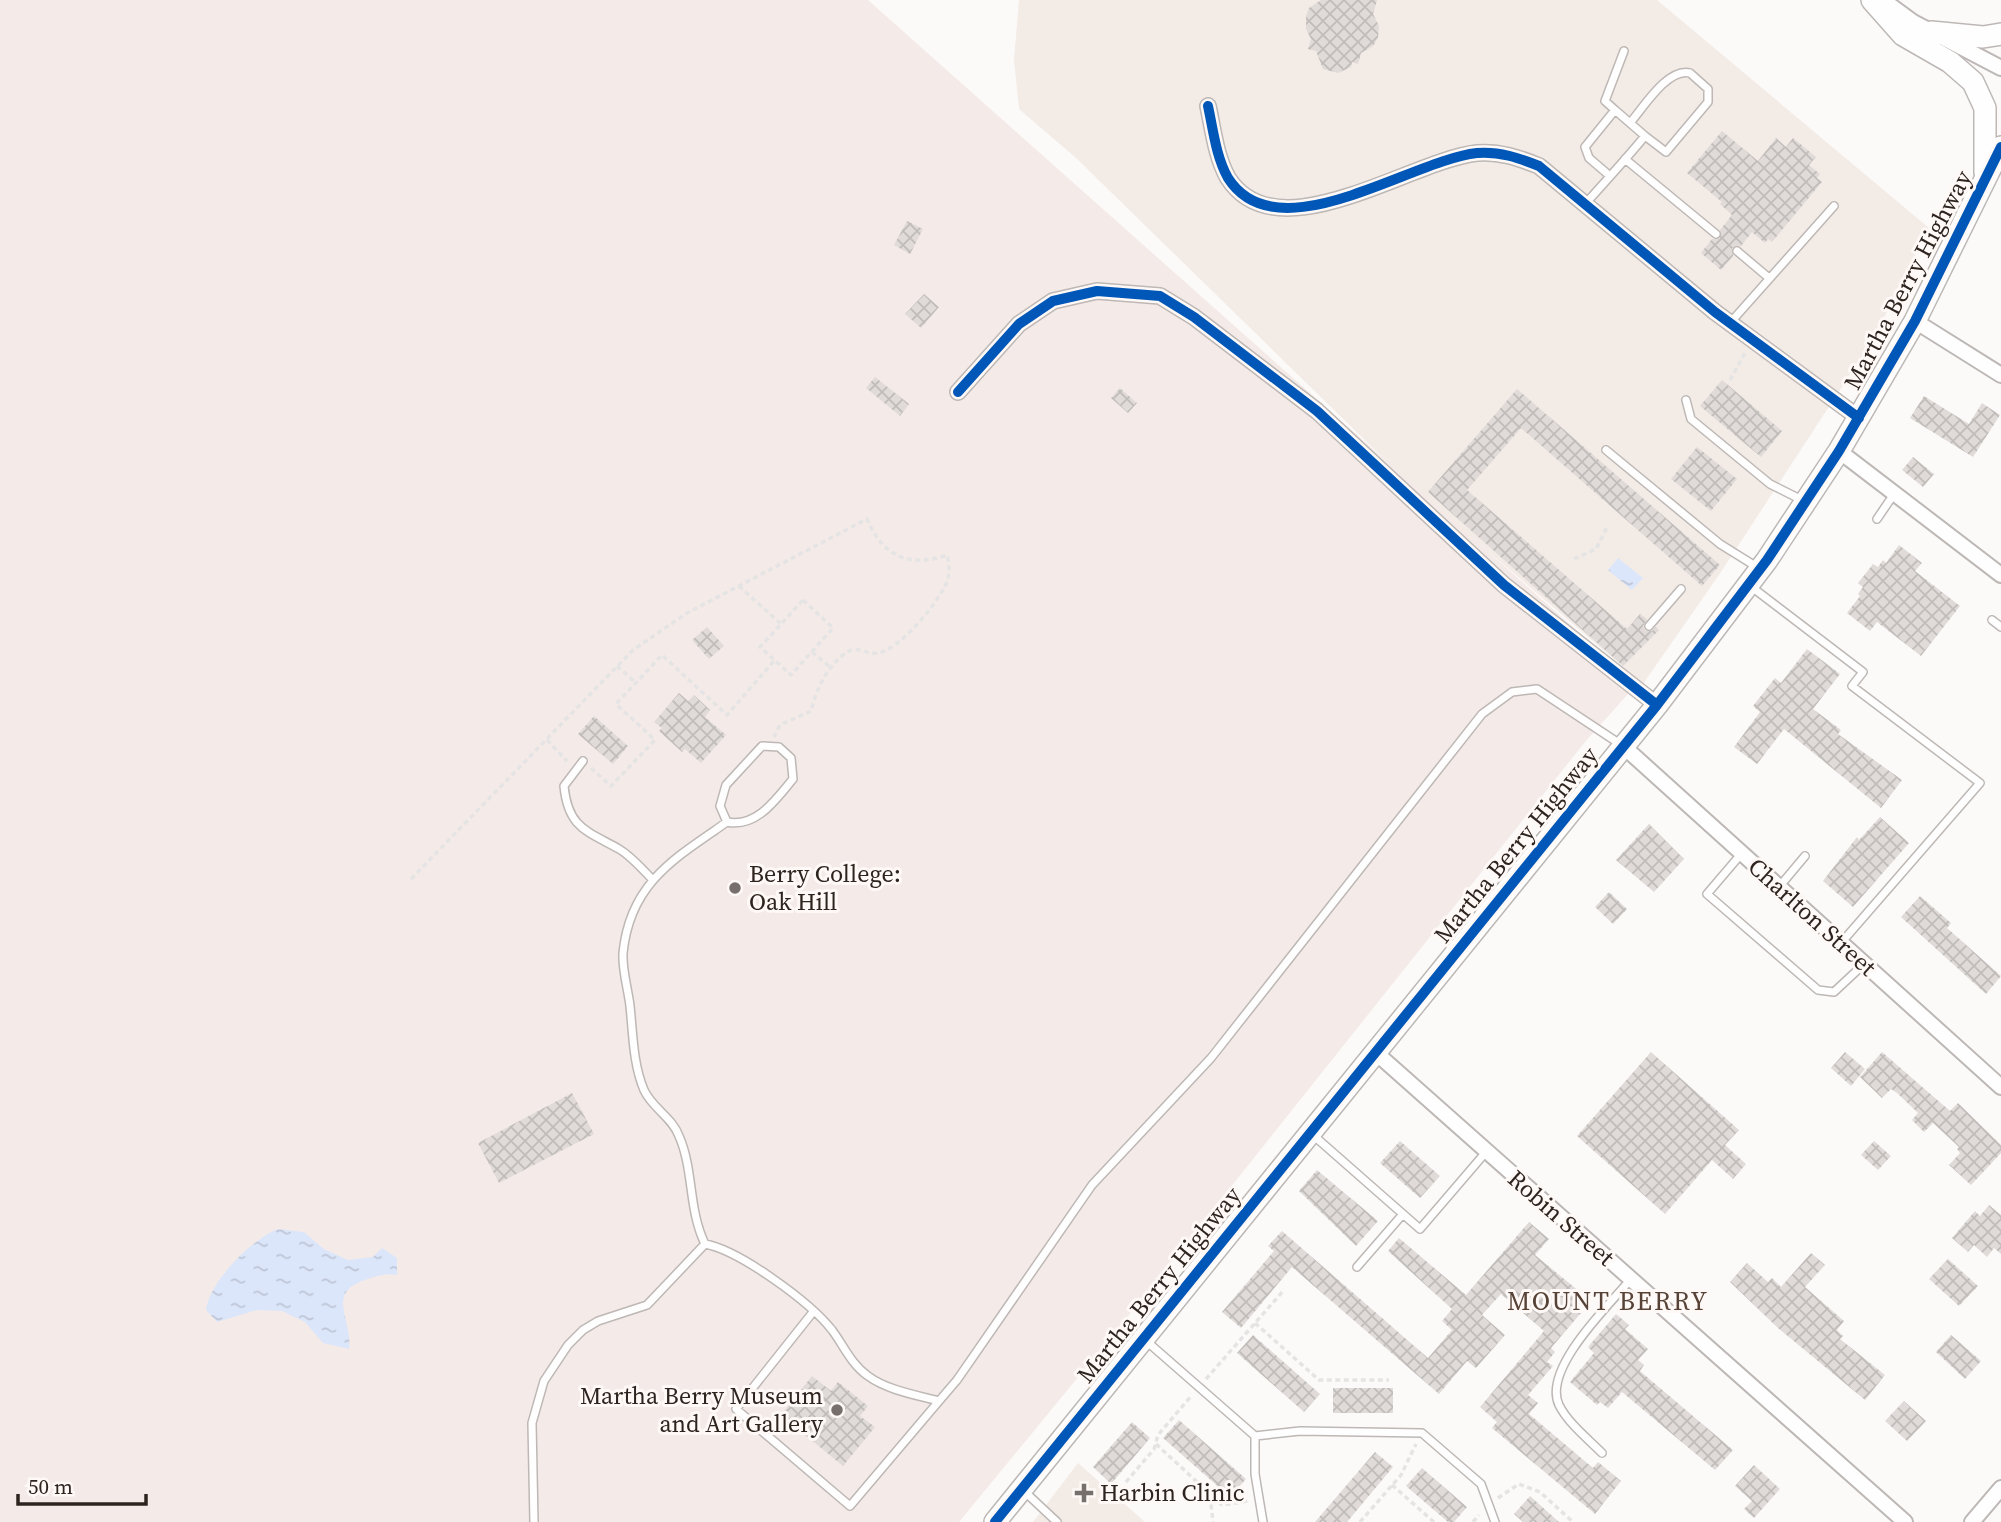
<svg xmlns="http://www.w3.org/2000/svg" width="2001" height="1522" font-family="'Source Serif 4',serif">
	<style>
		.built { fill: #f3ebe6 }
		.education { fill: #f4eae8 }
		.water { fill: url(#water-ripples) }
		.building { fill: url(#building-cross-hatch) }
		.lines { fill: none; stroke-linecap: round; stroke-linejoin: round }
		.lane-casing { stroke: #bdb8b5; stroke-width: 10 }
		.street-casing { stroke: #bdb8b5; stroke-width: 18 }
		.primary-casing { stroke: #bdb8b5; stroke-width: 24 }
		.path { stroke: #e5e4e4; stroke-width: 3.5; stroke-dasharray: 5 3.5; stroke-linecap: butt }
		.lane { stroke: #fffefe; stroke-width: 7 }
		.street { stroke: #fffefe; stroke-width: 14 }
		.primary { stroke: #fffefe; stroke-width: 21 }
		.cycleway-casing { stroke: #fef9f6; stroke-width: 15 }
		.cycleway { stroke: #0057b8; stroke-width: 10 }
		.poi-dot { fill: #766f6b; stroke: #fef9f6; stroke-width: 2.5 }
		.labels { text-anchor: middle; stroke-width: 6; stroke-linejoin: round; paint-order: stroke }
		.street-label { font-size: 24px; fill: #2e241f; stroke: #fef9f6 }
		.poi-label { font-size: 24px; fill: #2e241f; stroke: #fef9f6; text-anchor: start }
		.neighbourhood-label { font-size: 26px; letter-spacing: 2px; fill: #564236; stroke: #fef9f6 }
	</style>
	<defs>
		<pattern id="water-ripples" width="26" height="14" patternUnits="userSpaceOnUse" patternTransform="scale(1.75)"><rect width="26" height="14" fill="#dce6fa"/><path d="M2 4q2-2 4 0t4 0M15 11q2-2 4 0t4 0" fill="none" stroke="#bdc5d6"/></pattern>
		<pattern id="building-cross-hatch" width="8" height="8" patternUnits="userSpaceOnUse" patternTransform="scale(1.75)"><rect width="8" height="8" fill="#e0dbd8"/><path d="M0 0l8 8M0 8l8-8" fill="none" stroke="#c0bcb9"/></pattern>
	</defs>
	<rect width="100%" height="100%" fill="#fcfaf8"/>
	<path class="built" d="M1019 0H1657L1929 228 1875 336 1721 572 1643 684 1414 488 1075 157 1019 109 1014 60Z
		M1078 1463 1145 1522H1033Z"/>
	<path class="education" d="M0 0H868L1637 684 1585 742 1125 1320 959 1522H0Z"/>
	<path class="water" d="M1618 558 1643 578 1632 590 1608 570Z
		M278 1229 304 1232 324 1249 348 1260 373 1257 382 1248 397 1258V1275C385 1273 377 1276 365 1280 325 1293 353 1320 349 1349L323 1343 305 1322 282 1311 257 1310 217 1322 206 1310C209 1282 252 1239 278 1229Z"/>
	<path class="building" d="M1321 0H1377L1373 14 1379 26 1378 38 1373 46 1361 53 1358 64 1352 62 1351 67 1338 73 1323 69 1316 51 1308 49 1311 39 1306 29V16L1309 8Z
		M1722 131 1758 161 1776 138 1786 147 1793 138 1816 157 1809 165 1820 174 1817 178 1822 182 1772 242 1768 239 1765 243 1752 232 1741 246 1732 248 1733 256 1721 270 1701 253 1712 239 1720 238V230L1732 215 1720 204 1722 202 1687 173Z
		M907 221 923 229 910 254 894 245Z
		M924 294 939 307 921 328 905 314Z
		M875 377 909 404 900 416 866 388Z
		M1722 380 1782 431 1761 457 1700 406Z
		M1120 388 1137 403 1128 413 1111 398Z
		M1517 389 1720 565 1702 586 1521 428 1467 490 1627 629 1640 614 1647 619 1643 626 1646 631H1652L1656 627 1659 630 1623 666 1428 492Z
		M1924 396 1969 424 1982 403 2000 415 1973 457 1910 418Z
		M1697 447 1737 479 1711 511 1671 479Z
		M1913 457 1934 474 1923 487 1902 470Z
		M1899 545 1922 563 1915 571 1960 606 1921 656 1877 622 1870 631 1847 613 1860 596 1858 594 1863 587 1858 583 1873 564 1878 567 1883 560 1886 563Z
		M707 627 724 646 709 659 692 640Z
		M1807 649 1840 674 1813 709 1841 730 1838 734 1902 780 1881 808 1784 729 1757 764 1734 747 1760 712 1753 706 1775 678 1781 683Z
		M679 693 688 701 694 695 710 710 705 717 726 735 701 763 685 749 682 752 659 731 662 728 654 722Z
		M594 716 628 746 613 764 578 734Z
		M1880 817 1909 843 1853 907 1823 881 1857 837 1859 840Z
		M1649 824 1684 859 1654 892 1616 860Z
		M1609 892 1627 909 1613 924 1595 907Z
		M1920 896 1951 923 1947 928 2001 976 1986 994 1901 917Z
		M1651 1052 1739 1130 1725 1145 1746 1164 1733 1179 1712 1160 1665 1214 1577 1136Z
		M1845 1052 1865 1069 1851 1086 1831 1068Z
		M1882 1052 1950 1111 1958 1103 2001 1145V1153L1971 1185 1949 1165 1960 1153 1957 1149 1959 1147 1933 1123 1924 1132 1912 1120 1918 1113 1897 1093 1891 1089 1882 1098 1860 1077Z
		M572 1093 594 1134 499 1183 478 1143Z
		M1400 1141 1440 1176 1420 1198 1380 1163Z
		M1874 1141 1891 1156 1878 1170 1861 1155Z
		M1317 1170 1378 1221 1356 1246 1299 1191Z
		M1989 1205 2001 1215V1254L1994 1248 1987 1257 1974 1245 1968 1252 1952 1238 1975 1211 1980 1216Z
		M1529 1222 1549 1239 1535 1255 1586 1297 1576 1309 1581 1313 1551 1348 1555 1352 1547 1362 1553 1366 1528 1395 1538 1403 1529 1414 1593 1468 1598 1462 1621 1481 1595 1514 1492 1428 1497 1422 1480 1407 1544 1331 1501 1294 1482 1315 1505 1335 1476 1368 1467 1361 1439 1394 1292 1267 1241 1328 1222 1312 1274 1251 1268 1246 1282 1231 1428 1358 1452 1330 1442 1321 1452 1309 1388 1251 1399 1238 1466 1295Z
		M1811 1253 1825 1265 1805 1287 1844 1321 1837 1330 1843 1336 1840 1339 1885 1375 1865 1400 1778 1328 1730 1282 1747 1263 1768 1282 1772 1278 1781 1287Z
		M1948 1259 1978 1286 1959 1306 1929 1279Z
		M1616 1314 1629 1325 1625 1329 1648 1349 1638 1360 1644 1365 1640 1371 1733 1450 1715 1470 1622 1392 1608 1408 1600 1402 1597 1405 1570 1382 1594 1353 1588 1347Z
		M1253 1335 1320 1394 1304 1412 1237 1353Z
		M1951 1335 1981 1361 1965 1379 1936 1352Z
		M812 1376 831 1391 838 1382 868 1406 860 1416 875 1427 843 1466 781 1415Z
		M1333 1388H1393V1413H1333Z
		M1904 1401 1926 1421 1907 1441 1885 1421Z
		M1179 1420 1246 1479 1230 1497 1163 1438Z
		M1132 1422 1150 1438 1111 1484 1093 1467Z
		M1375 1452 1393 1467 1347 1522H1315Z
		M1754 1465 1780 1489 1754 1518 1744 1509 1752 1501 1735 1486Z
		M1422 1468 1467 1507 1454 1522H1448L1406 1486Z
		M1530 1496 1559 1522H1523L1514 1514Z"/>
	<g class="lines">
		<g class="lane-casing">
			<path id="lane" d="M1615 110 1605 101 1624 51
				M1630 123 1645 136
				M1625 159 1716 234
				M1586 203C1606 181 1626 159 1645 136L1666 152 1708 102V89L1690 73C1668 67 1643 108 1630 123L1615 110 1585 147 1589 158 1610 176
				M1737 251 1769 278
				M1730 323 1834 206
				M1686 400 1691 419 1770 484 1802 500
				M1606 450 1720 544 1757 567
				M1877 519 1894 494
				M1749 585 1863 672 1852 686 1980 783 1841 943
				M1992 620 2001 627
				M1649 626 1681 589
				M583 761 564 786C568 828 587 831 619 849 631 856 642 869 652 879
				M1742 853 1707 894 1818 990 1834 992 1864 964
				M1779 887 1805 856
				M1313 1135 1420 1229 1486 1152
				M705 1244C688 1209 694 1170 679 1136 672 1117 652 1108 644 1090 633 1064 633 1034 630 1006 628 989 622 970 623 953 630 883 675 858 727 822 757 828 776 799 793 779L791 758 779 747 762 746 726 785 720 806 727 822
				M1357 1267 1403 1214
				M813 1312 736 1409 850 1506 939 1401
				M1144 1339 1255 1436
				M1255 1436 1300 1431 1422 1433 1481 1484 1495 1522
				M1255 1436V1474L1263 1522
				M1602 1453C1588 1439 1568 1423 1559 1405 1542 1369 1609 1305 1631 1279
				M1025 1492 1057 1522
				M534 1522 532 1423 544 1381 568 1345 583 1330 598 1321 647 1305 705 1244C739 1250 810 1302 832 1330 844 1346 851 1364 868 1376 887 1390 916 1395 939 1401L957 1380 1092 1185 1211 1058 1482 714 1512 692 1537 689 1623 746"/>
		</g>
		<g class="street-casing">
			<path id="street" d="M1883 0 1913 22 2001 68
				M1208 106C1213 129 1216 157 1228 178 1277 255 1411 160 1477 153 1499 151 1519 158 1539 166L1715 312 1859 418
				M1915 321 2001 375
				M958 392 1019 324 1053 301 1097 291 1160 296 1194 317 1317 411 1504 585 1657 705
				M1839 451 2001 575
				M1623 746 2001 1087
				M1375 1052 1905 1522
				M1972 1522 2001 1488"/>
		</g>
		<g class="primary-casing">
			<path id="primary" d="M1872 0 1903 35 1950 62 1973 82 1985 108V173
				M1931 32 1983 37 2001 34
				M995 1522 1657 705 1767 560 1839 451 1915 321 2001 147"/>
		</g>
		<path class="path" d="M1730 380 1745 353
			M1574 559 1596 549 1607 527
			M739 586 781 624
			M803 600 833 628 791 675 760 647Z
			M812 652 831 668
			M617 666 636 683
			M547 740 567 761
			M591 768 611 786 655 740 616 704 662 655 727 715 774 661
			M411 879 633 650 687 613 867 519C883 557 910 568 947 555 950 565 950 576 945 586 936 605 899 650 878 653 866 655 859 645 847 652 828 665 816 689 811 711L780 725 774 737
			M1255 1323 1319 1380H1389
			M1206 1379 1284 1290
			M1156 1444 1222 1505 1248 1501
			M1126 1482 1154 1449 1158 1435 1192 1395
			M1392 1485 1434 1522
			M1210 1496 1213 1522
			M1498 1498 1519 1484 1540 1492 1573 1522
			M1360 1522 1401 1475 1416 1444
			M1473 1522 1479 1515"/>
		<use href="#lane" class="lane"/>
		<use href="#street" class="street"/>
		<use href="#primary" class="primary"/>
		<g class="cycleway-casing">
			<path id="cycleway" d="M1208 106C1213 129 1216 157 1228 178 1277 255 1411 160 1477 153 1499 151 1519 158 1539 166L1715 312 1859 418
				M958 392 1019 324 1053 301 1097 291 1160 296 1194 317 1317 411 1504 585 1657 705
				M995 1522 1657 705 1767 560 1839 451 1915 321 2001 147"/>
		</g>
		<use href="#cycleway" class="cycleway"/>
	</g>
	<g class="poi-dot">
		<circle cx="735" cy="888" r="7"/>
		<circle cx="837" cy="1410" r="7"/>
		<path d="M1080.5 1482.5h7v7h7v7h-7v7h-7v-7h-7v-7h7z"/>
	</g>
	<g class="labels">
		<g class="street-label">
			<text transform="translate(1908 280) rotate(-62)" y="8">Martha Berry Highway</text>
			<text transform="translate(1516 845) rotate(-51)" y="8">Martha Berry Highway</text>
			<text transform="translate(1812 917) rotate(42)" y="8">Charlton Street</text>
			<text transform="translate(1561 1218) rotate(41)" y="8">Robin Street</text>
			<text transform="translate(1159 1285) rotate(-51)" y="8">Martha Berry Highway</text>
		</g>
		<g class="poi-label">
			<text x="749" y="882">Berry College:<tspan x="749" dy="28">Oak Hill</tspan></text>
			<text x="823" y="1404" text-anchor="end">Martha Berry Museum<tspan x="823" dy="28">and Art Gallery</tspan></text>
			<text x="1100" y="1501">Harbin Clinic</text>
		</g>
		<g class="neighbourhood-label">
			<text x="1608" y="1310">MOUNT BERRY</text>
		</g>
	</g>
	<path d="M18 1494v10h128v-10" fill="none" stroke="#2e241f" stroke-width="3.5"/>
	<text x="28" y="1494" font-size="21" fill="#2e241f" stroke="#fef9f6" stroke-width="5" paint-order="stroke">50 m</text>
</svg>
